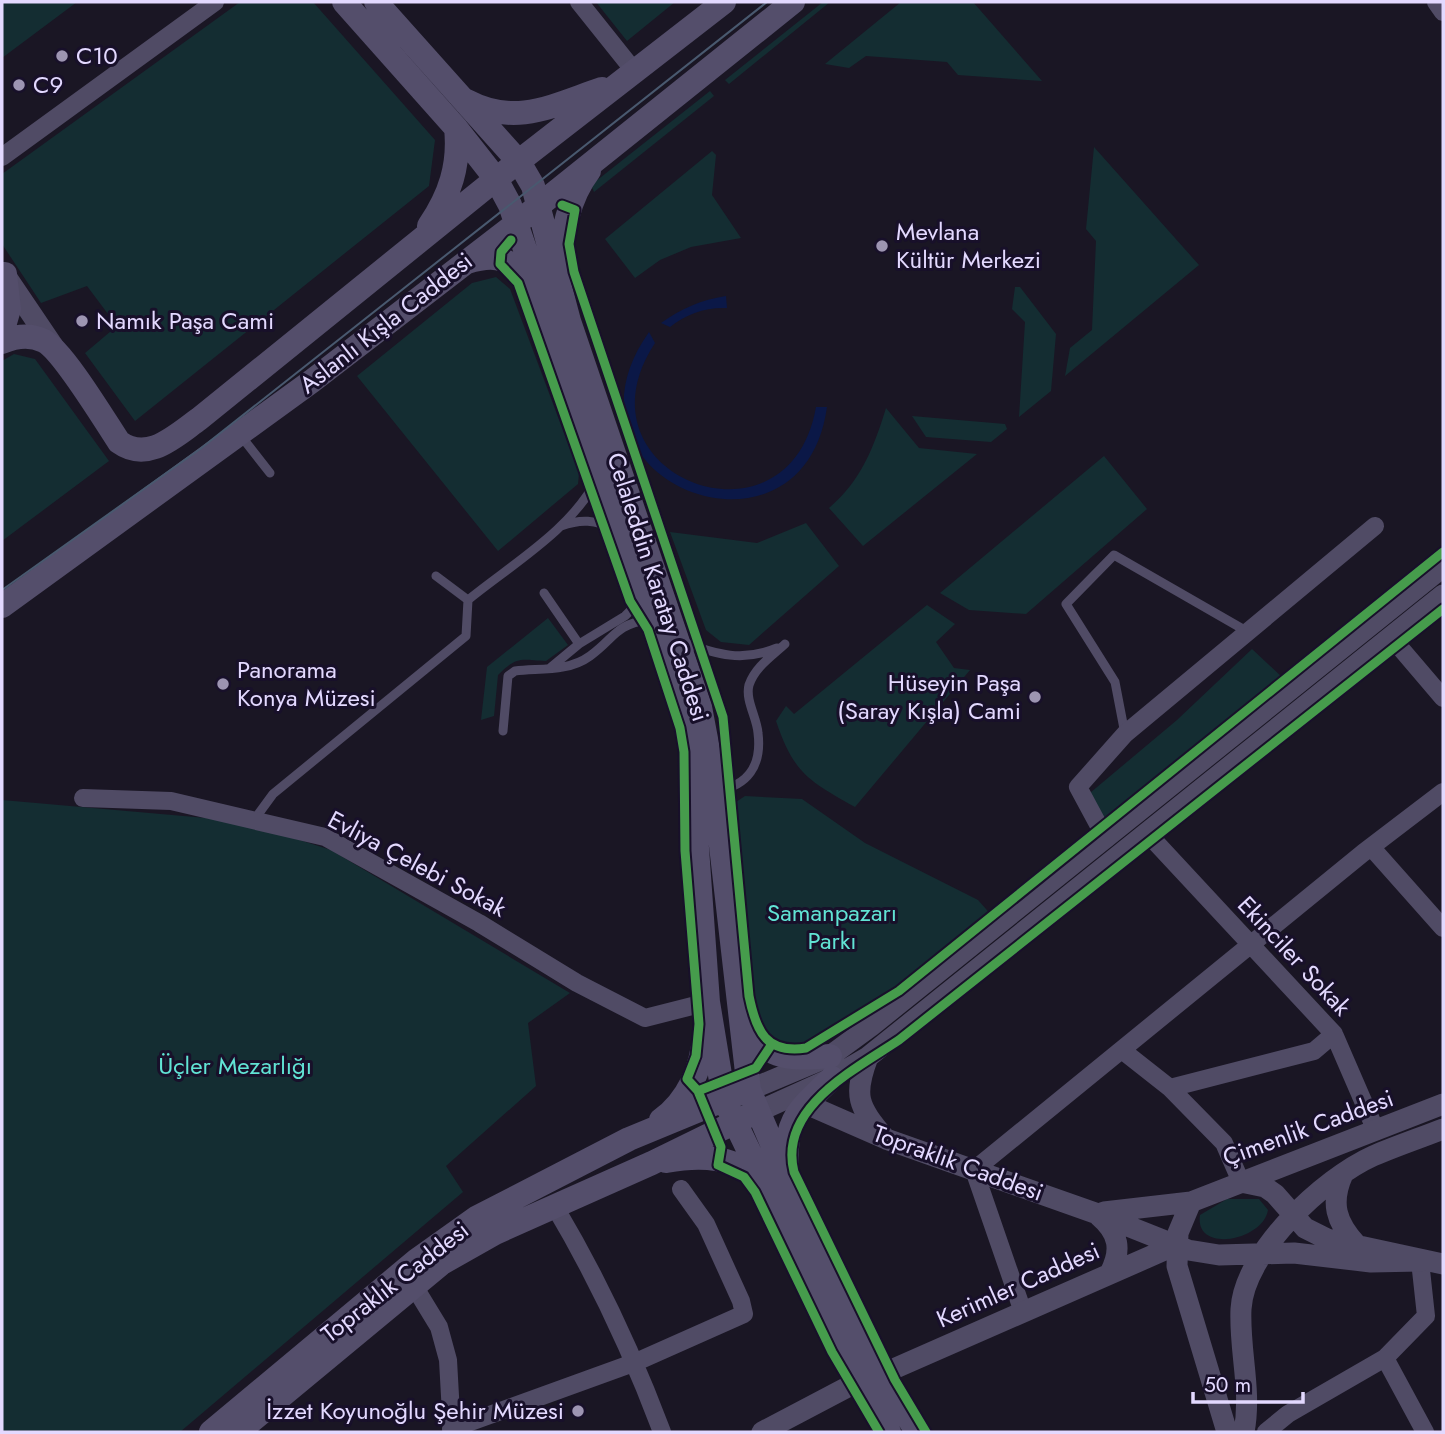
<svg xmlns="http://www.w3.org/2000/svg" width="1445" height="1434" font-family="Jost,sans-serif">
	<style>
		.green { fill: #142d32 }
		.water { fill: #0b1847 }
		.lines { fill: none; stroke-linecap: round; stroke-linejoin: round }
		.service { stroke: #504b65; stroke-width: 9 }
		.minor { stroke: #504b65; stroke-width: 18 }
		.tertiary { stroke: #504b65; stroke-width: 21 }
		.secondary { stroke: #544e6b; stroke-width: 24 }
		.tram { stroke: #49596f; stroke-width: 2 }
		.cycleway-casing { stroke: #18102a; stroke-width: 13 }
		.cycleway { stroke: #469c4c; stroke-width: 9 }
		.poi-dot { fill: #9d95b2; stroke: #18102a; stroke-width: 2.5 }
		.labels { text-anchor: middle; stroke-width: 6; stroke-linejoin: round; paint-order: stroke }
		.poi-label { font-size: 24px; fill: #e3d9ff; stroke: #18102a; text-anchor: start }
		.street-label { font-size: 24px; fill: #e3d9ff; stroke: #18102a }
		.park-label { font-size: 24px; fill: #61e3d4; stroke: #18102a }
	</style>
	<rect width="100%" height="100%" fill="#1a1624"/>
	<path class="green" d="M2 2H77L2 58Z
		M240 2H313L435 140 429 186 135 421 85 353 117 326 87 286 41 303 2 244V174Z
		M596 2H675L627 41Z
		M823 2H830L729 84 725 80Z
		M901 2H973L1042 81 958 75 947 62 866 56 849 68 825 64Z
		M710 91 714 96 594 192 591 185Z
		M1094 147 1199 265 1065 376 1070 348 1092 330 1096 241 1086 229Z
		M712 151 716 155 712 195 741 238 691 247 660 260 635 278 605 239Z
		M496 277 510 289 579 473 578 484 498 551 357 376 472 283Z
		M1015 287H1020L1056 334 1051 391 1019 417 1025 322 1012 309Z
		M14 354 35 359 109 461 2 541V361Z
		M886 408 919 448 977 454 863 546 829 508C861 481 874 447 886 408Z
		M912 416 1005 424 1007 429 991 442 926 437Z
		M1104 456 1147 509 1026 614 969 610 940 593Z
		M806 523 839 566 749 645 721 642 706 630 670 532 757 543Z
		M927 605 955 624 936 642 954 668 970 670 855 807C809 781 794 774 776 721L786 706 794 714Z
		M548 618 568 645 546 661C521 660 518 655 498 675L494 716 481 720 487 667Z
		M1252 649 1282 677 1232 734 1111 833 1084 798 1177 720Z
		M745 796 802 799 865 843 978 900 994 918 877 1003 795 1055 763 1040 751 981 727 808Z
		M2 800 240 821 331 850 570 993 528 1023 536 1086 446 1166 463 1192 180 1432H2Z
		M1227 1199H1259L1268 1210C1263 1241 1194 1254 1200 1215Z"/>
	<path class="water" d="M726 296 727 308C706 307 686 314 670 327L661 323C682 308 701 300 726 296Z
		M649 332 655 343C568 475 789 561 816 407H827C803 581 543 482 649 332Z"/>
	<g class="lines">
		<path class="service" d="M241 436 270 473
			M561 526C580 519 596 519 614 530
			M436 576 468 600
			M544 593 579 644
			M683 642C717 655 743 662 777 648
			M550 668 579 644 625 616 634 607 638 597
			M503 731 508 676 515 671C540 668 568 672 590 656 616 637 613 626 649 619
			M1125 734 1115 682 1066 604 1114 555 1248 632
			M716 791C748 786 762 765 758 733 757 718 745 700 749 685 755 667 772 656 785 644
			M254 820 273 794 466 636 468 600C512 564 573 529 598 477"/>
		<path class="minor" d="M579 2 635 72
			M1436 2 1443 12
			M2 157 215 2
			M1391 637 1443 698
			M83 798 171 801 325 837 479 923 577 983 645 1018 708 1002
			M1147 833 1334 1034 1376 1131
			M1106 839 1078 787 1125 734 1375 526
			M1371 847 1443 928
			M1123 1051 1170 1088
			M1241 1182 1224 1143 1170 1088 1314 1051 1334 1034
			M555 1207C599 1281 632 1352 662 1432
			M414 1286 439 1327 448 1360 452 1432
			M1023 1312 974 1170 1363 853 1443 792
			M1385 1358 1425 1432
			M451 1429 636 1362 744 1314 741 1301 706 1224 681 1189
			M1266 1432 1288 1414 1385 1358 1426 1316 1420 1261"/>
		<path class="tertiary" d="M5 275 53 346
			M868 1057C853 1096 858 1106 884 1137
			M749 1090 830 1056 871 1026 1443 567
			M792 1102 806 1104 886 1139 1095 1213 1188 1250 1219 1255 1294 1253 1371 1262 1420 1261
			M757 1112 832 1078 868 1057 1443 595
			M1343 1174C1330 1203 1336 1222 1356 1244
			M1241 1182 1265 1187 1275 1194 1305 1228 1327 1239 1443 1264
			M1191 1202 1178 1233 1177 1266 1227 1432
			M1104 1212 1191 1202 1443 1104
			M1099 1216C1119 1233 1122 1250 1110 1273
			M882 1374 1176 1245
			M762 1432 859 1381
			M1244 1432C1252 1390 1239 1351 1241 1309 1244 1252 1324 1178 1373 1156 1396 1146 1420 1138 1443 1129"/>
		<path class="secondary" d="M344 2 456 128 496 179 510 205 686 723 690 750 708 1002 724 1099 859 1381 889 1432
			M376 2 519 162 533 186 569 321 700 707 713 776 749 1090 788 1181 882 1374 917 1432
			M467 101C516 127 554 105 602 89
			M429 226C450 195 460 165 456 128
			M467 262C503 251 510 261 532 288
			M562 269C560 236 569 197 589 171
			M2 333 9 309 5 274
			M2 342C16 336 30 334 44 341 63 351 105 421 119 442 148 463 175 436 199 419L496 179 724 2
			M2 606 312 381 517 223 793 2
			M744 1015C761 1060 788 1060 830 1056
			M661 1120C690 1099 702 1066 705 1031
			M666 1161C698 1155 736 1154 759 1182
			M787 1169C784 1119 798 1111 832 1078
			M211 1432 417 1260 476 1218 629 1139 738 1094
			M238 1432 442 1263 495 1233 652 1163 748 1116"/>
		<path class="tram" d="M2 590 200 449 767 2"/>
		<g class="cycleway-casing">
			<path id="cycleway" d="M562 205 575 210 569 244 574 272 723 717 749 996C756 1031 766 1054 806 1048L899 991 1443 552
				M511 240 501 252 500 264 518 283 630 601 648 630 680 728 684 752 685 851 699 1024 696 1056 687 1079 698 1091 721 1147 718 1165 744 1177 755 1192 832 1352 879 1432
				M698 1091 756 1068 772 1044
				M926 1432 895 1380 794 1172C778 1108 854 1070 899 1040L1443 609"/>
		</g>
		<use href="#cycleway" class="cycleway"/>
	</g>
	<g class="poi-dot">
		<circle cx="62" cy="56" r="7"/>
		<circle cx="19" cy="85" r="7"/>
		<circle cx="882" cy="246" r="7"/>
		<circle cx="82" cy="321" r="7"/>
		<circle cx="223" cy="684" r="7"/>
		<circle cx="1035" cy="697" r="7"/>
		<circle cx="578" cy="1411" r="7"/>
	</g>
	<g class="labels">
		<g class="poi-label">
			<text x="76" y="64">C10</text>
			<text x="33" y="93">C9</text>
			<text x="896" y="240">Mevlana<tspan x="896" dy="28">Kültür Merkezi</tspan></text>
			<text x="96" y="329">Namık Paşa Cami</text>
			<text x="237" y="678">Panorama<tspan x="237" dy="28">Konya Müzesi</tspan></text>
			<text x="1021" y="691" text-anchor="end">Hüseyin Paşa<tspan x="1021" dy="28">(Saray Kışla) Cami</tspan></text>
			<text x="564" y="1419" text-anchor="end">İzzet Koyunoğlu Şehir Müzesi</text>
		</g>
		<g class="street-label">
			<text transform="translate(386 323) rotate(-38)" y="8">Aslanlı Kışla Caddesi</text>
			<text transform="translate(658 587) rotate(72)" y="8">Celaleddin Karatay Caddesi</text>
			<text transform="translate(417 864) rotate(28)" y="8">Evliya Çelebi Sokak</text>
			<text transform="translate(1294 956) rotate(47)" y="8">Ekinciler Sokak</text>
			<text transform="translate(1308 1128) rotate(-20)" y="8">Çimenlik Caddesi</text>
			<text transform="translate(958 1163) rotate(20)" y="8">Topraklık Caddesi</text>
			<text transform="translate(395 1282) rotate(-38)" y="8">Topraklık Caddesi</text>
			<text transform="translate(1018 1285) rotate(-24)" y="8">Kerimler Caddesi</text>
		</g>
		<g class="park-label">
			<text x="832" y="921">Samanpazarı<tspan x="832" dy="28">Parkı</tspan></text>
			<text x="235" y="1074">Üçler Mezarlığı</text>
		</g>
	</g>
	<rect width="1445" height="1434" fill="none" stroke="#e3d9ff" stroke-width="7"/>
	<path d="M1193 1392v10h110v-10" fill="none" stroke="#e3d9ff" stroke-width="3.5"/>
	<text x="1204" y="1392" font-size="21" fill="#e3d9ff" stroke="#18102a" stroke-width="5" paint-order="stroke">50 m</text>
</svg>
